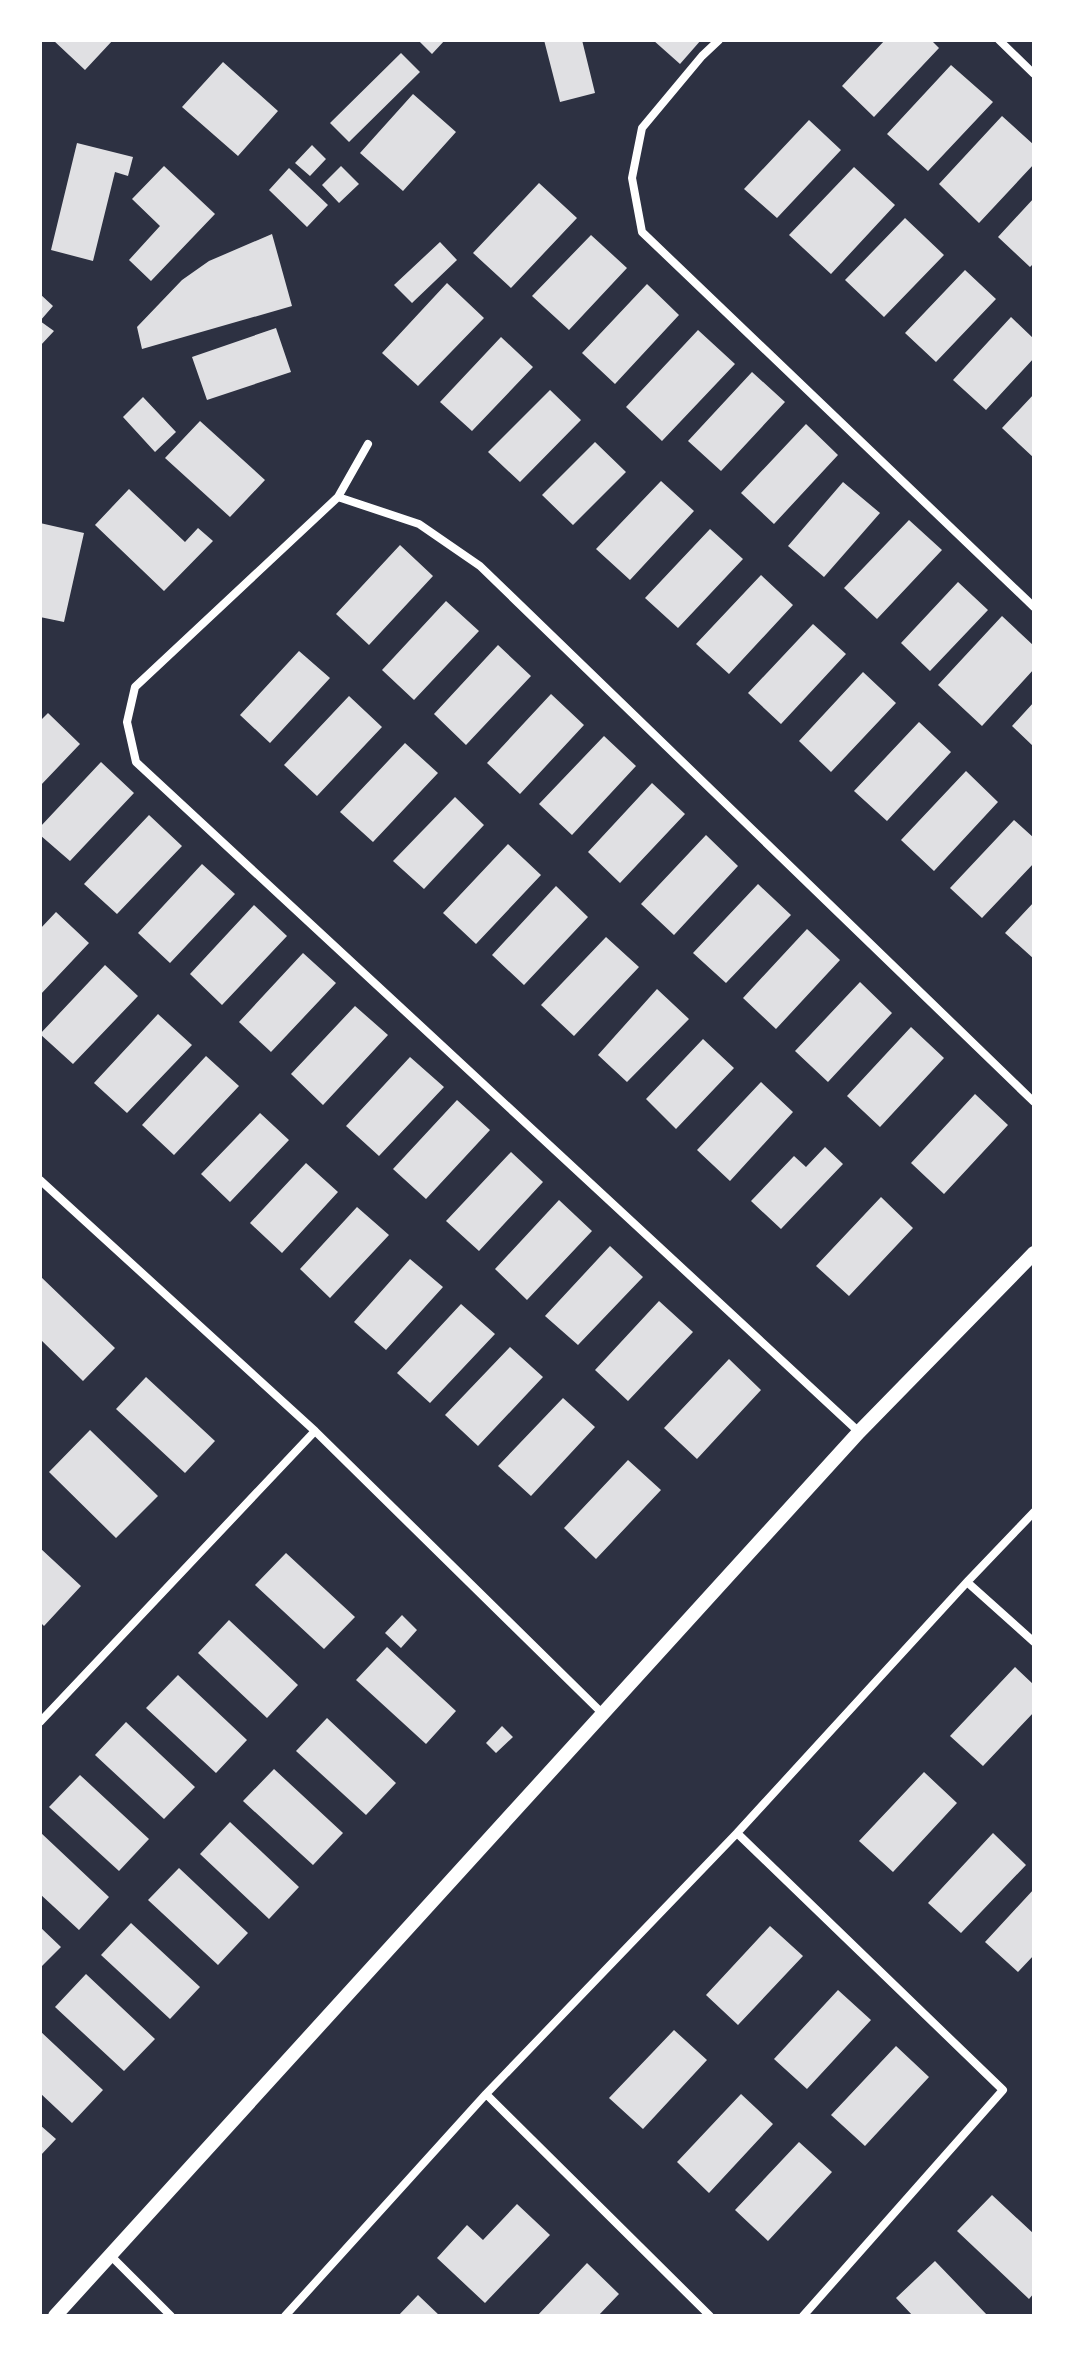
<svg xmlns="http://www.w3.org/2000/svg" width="1074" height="2356" font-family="Barlow,sans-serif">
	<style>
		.building { fill: #e0e0e3 }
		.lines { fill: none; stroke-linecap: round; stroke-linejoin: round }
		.minor { stroke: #fff; stroke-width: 8 }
		.tertiary { stroke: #fff; stroke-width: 14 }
	</style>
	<rect width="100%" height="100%" fill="#2d3142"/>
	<path class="building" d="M53 40H113L85 70Z
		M418 40H445L432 54Z
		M544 40H582L595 93 560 102Z
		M653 40H701L680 64Z
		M885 40H931L939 48 874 117 842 86Z
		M401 53 420 72 349 142 330 123Z
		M223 62 278 111 238 156 182 107Z
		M951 65 993 102 928 171 887 134Z
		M413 94 456 132 403 191 360 153Z
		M1002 116 1034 145V164L979 223 939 184Z
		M809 120 841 150 777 218 744 189Z
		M77 143 133 157 128 176 115 172 93 261 51 250Z
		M312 145 326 159 310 176 295 163Z
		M164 166 215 214 151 281 129 260 160 226 132 199Z
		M341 166 359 184 339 203 322 185Z
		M854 167 895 205 831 274 789 235Z
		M289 168 328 205 307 227 269 190Z
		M539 183 577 218 511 288 473 253Z
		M1034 198V263L1030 267 998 237Z
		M905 218 944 255 884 317 845 280Z
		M272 234 292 306 142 349 137 327 182 280 209 261Z
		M591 235 627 268 569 330 532 296Z
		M440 242 457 260 412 303 394 285Z
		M965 270 996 299 936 362 905 333Z
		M447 283 484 318 418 386 382 353Z
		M647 284 679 315 615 384 582 353Z
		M40 294 53 306 40 321 54 331 40 346Z
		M1011 317 1034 339V358L986 410 953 380Z
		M276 328 291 372 207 400 192 357Z
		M698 330 735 364 662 441 626 407Z
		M501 337 533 367 472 431 440 402Z
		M752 372 785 402 721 471 688 441Z
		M550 390 581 420 520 482 488 452Z
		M1034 394V458L1002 428Z
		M143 397 176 432 155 452 123 417Z
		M200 421 265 480 230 517 165 458Z
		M806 424 838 455 774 524 741 493Z
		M595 442 626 472 573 525 542 495Z
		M661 481 694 511 630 580 596 549Z
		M843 482 880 513 824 577 788 546Z
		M129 489 185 542 198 528 213 541 164 591 95 525Z
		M909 520 942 550 877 619 844 588Z
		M40 523 84 533 64 622 40 617Z
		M710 529 743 559 678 628 645 598Z
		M400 545 433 576 369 645 336 614Z
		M761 575 793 605 729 674 696 644Z
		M958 582 988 610 930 671 901 643Z
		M446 601 479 631 414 700 382 670Z
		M1002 616 1034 646V669L982 726 938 685Z
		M813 624 846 654 781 724 748 693Z
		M498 645 531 676 466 745 434 714Z
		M299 651 330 678 270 743 240 715Z
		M863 672 896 703 831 772 799 741Z
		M551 694 584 725 520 794 487 763Z
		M349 696 382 727 317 796 284 765Z
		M1034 702V747L1012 726Z
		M48 713 80 744 40 786V721Z
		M919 722 951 752 887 821 854 791Z
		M604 736 636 766 572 835 539 804Z
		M405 743 438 773 373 842 340 812Z
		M101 762 134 793 70 861 40 835V827Z
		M966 771 998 802 934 871 901 840Z
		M652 783 685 814 620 883 588 852Z
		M455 797 484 825 424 889 393 861Z
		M149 815 182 846 117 914 84 884Z
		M1014 820 1034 838V863L982 918 950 888Z
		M706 835 738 866 674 935 641 904Z
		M508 844 541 875 476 944 443 913Z
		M202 864 235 894 170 963 138 933Z
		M758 884 791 915 726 983 693 953Z
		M556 886 588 917 524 985 492 955Z
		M1034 902V959L1005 933Z
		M254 905 287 936 222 1005 190 974Z
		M56 912 89 943 40 995V929Z
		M807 929 840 960 776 1029 743 998Z
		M606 937 639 967 574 1036 541 1005Z
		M303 953 336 983 271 1052 239 1022Z
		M105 965 138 996 73 1064 40 1034Z
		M860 982 892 1013 828 1082 795 1051Z
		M657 989 689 1019 627 1082 598 1055Z
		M355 1006 388 1035 323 1105 291 1074Z
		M158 1014 192 1045 127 1113 94 1083Z
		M911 1027 944 1058 880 1127 847 1096Z
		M703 1039 734 1068 676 1129 646 1099Z
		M206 1056 239 1086 174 1155 142 1125Z
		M410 1057 444 1087 379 1156 346 1126Z
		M761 1082 793 1112 730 1181 697 1150Z
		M975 1094 1008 1125 944 1194 911 1163Z
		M457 1100 490 1130 426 1199 393 1169Z
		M260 1113 289 1140 230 1202 201 1174Z
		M825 1147 843 1164 781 1229 751 1201 794 1156 806 1167Z
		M511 1152 543 1182 479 1251 446 1221Z
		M306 1163 338 1192 282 1253 250 1223Z
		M881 1197 913 1228 849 1296 816 1266Z
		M559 1200 592 1231 527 1300 495 1269Z
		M357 1207 389 1235 330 1298 300 1269Z
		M610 1246 643 1277 578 1345 545 1316Z
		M410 1259 443 1287 386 1350 354 1322Z
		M40 1276 115 1348 83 1381 40 1339Z
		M659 1301 693 1332 628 1401 595 1370Z
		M461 1304 495 1334 430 1403 397 1373Z
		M510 1347 543 1377 478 1446 445 1415Z
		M729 1359 761 1390 697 1459 664 1428Z
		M146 1377 215 1441 185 1473 116 1409Z
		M563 1398 595 1427 531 1496 498 1466Z
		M90 1430 158 1496 116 1538 49 1472Z
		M628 1460 661 1490 596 1559 564 1528Z
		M40 1548 81 1586 44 1626 40 1622Z
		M286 1553 355 1617 324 1649 255 1585Z
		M402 1615 417 1630 401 1648 385 1633Z
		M229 1620 298 1685 267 1718 198 1653Z
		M387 1647 456 1711 426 1744 356 1680Z
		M1015 1667 1034 1685V1712L983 1766 950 1736Z
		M178 1675 247 1740 216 1773 146 1708Z
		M327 1718 396 1783 366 1815 296 1751Z
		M126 1722 195 1787 164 1819 95 1755Z
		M502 1726 513 1737 496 1753 486 1743Z
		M274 1769 343 1833 313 1865 243 1801Z
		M924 1772 957 1803 893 1872 859 1841Z
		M80 1775 149 1839 119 1871 49 1807Z
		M230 1822 299 1887 269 1919 200 1854Z
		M40 1832 109 1897 79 1930 40 1894Z
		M993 1833 1026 1865 961 1933 928 1903Z
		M179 1868 248 1933 218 1965 148 1900Z
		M1034 1889V1955L1018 1972 985 1942Z
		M131 1923 200 1987 170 2019 101 1955Z
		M770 1926 803 1956 738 2025 706 1995Z
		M40 1927 61 1947 40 1968Z
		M86 1974 155 2039 124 2071 55 2007Z
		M838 1990 871 2020 807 2089 774 2059Z
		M674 2030 707 2060 643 2129 609 2098Z
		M40 2031 103 2090 72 2123 40 2093Z
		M896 2046 929 2077 865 2146 831 2115Z
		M741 2094 773 2124 709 2193 677 2162Z
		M40 2125 56 2139 40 2156Z
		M799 2142 832 2172 768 2241 735 2210Z
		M992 2195 1034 2234V2293L1029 2299 957 2231Z
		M517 2204 550 2235 485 2303 437 2258 467 2225 483 2240Z
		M935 2261 988 2316H913L896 2298Z
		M587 2263 619 2294 598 2316H537Z
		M418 2295 440 2316H398Z"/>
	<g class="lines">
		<path class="minor" d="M719 40 702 56 642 128 632 178 642 232 1034 607
			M999 40 1034 74
			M338 497 368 444
			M40 1180 315 1431 602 1713
			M859 1432 136 762 127 722 135 687 338 497 419 524 480 566 1034 1102
			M967 1582 1034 1642
			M40 1722 315 1431
			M737 1833 1003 2090 803 2316
			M486 2094 710 2316
			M111 2256 171 2316
			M285 2316 486 2094 737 1833 967 1582 1034 1512"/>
		<path class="tertiary" d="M55 2316 859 1432 1034 1253"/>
	</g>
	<rect width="1074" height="2356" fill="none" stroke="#ffffff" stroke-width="84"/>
</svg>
